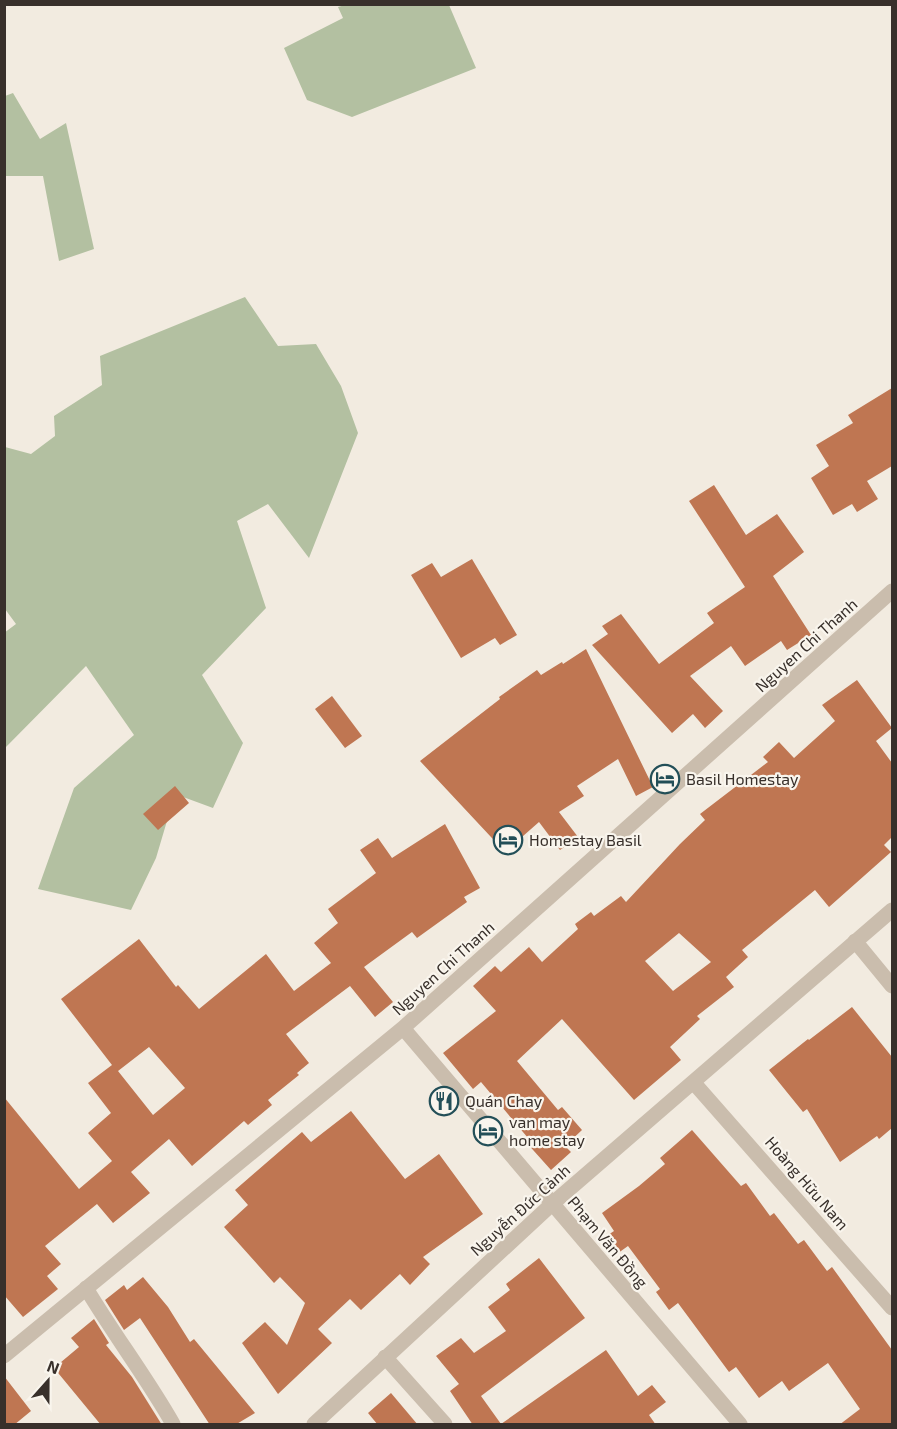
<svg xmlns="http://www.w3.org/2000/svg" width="897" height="1429" font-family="'Exo 2',sans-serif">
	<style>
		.green { fill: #b3c0a1 }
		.building { fill: #bf7652; fill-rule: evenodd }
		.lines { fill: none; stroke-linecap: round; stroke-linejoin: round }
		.minor { stroke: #cabdad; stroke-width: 15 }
		.labels { text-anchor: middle; stroke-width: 4.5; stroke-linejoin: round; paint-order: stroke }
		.street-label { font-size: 16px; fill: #38302b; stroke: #f9f5ed }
		.poi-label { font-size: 16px; fill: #38302b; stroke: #f9f5ed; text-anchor: start }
	</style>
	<rect width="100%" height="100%" fill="#f2ebe0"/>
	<path class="green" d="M345 5H449L476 68 352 117 307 100 284 48 343 18 338 7Z
		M13 93 40 139 66 123 94 249 59 261 43 176H5V96Z
		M245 297 278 346 316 344 341 386 358 433 309 558 268 504 237 521 266 608 202 675 243 743 213 808 175 794 156 858 131 910 38 889 74 788 134 735 86 666 5 748 4 633 16 624 5 609V447L31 454 55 436 54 416 102 385 100 356Z"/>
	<path class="building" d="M892 388V466L867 481 878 499 857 512 852 504 833 515 811 478 829 466 816 445 853 423 848 415Z
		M714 485 746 535 777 514 804 552 773 576 811 635 787 650 781 641 745 666 731 646 690 676 723 711 705 728 693 714 672 733 592 645 608 634 602 626 621 614 659 664 714 623 707 613 745 587 689 501Z
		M472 559 517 635 500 645 495 638 461 658 411 575 432 563 441 577Z
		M586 649 653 787 636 796 618 759 577 786 584 796 559 812 578 837 560 850 539 822 505 852 420 761 500 699 499 697 537 670 541 675 562 662 563 664Z
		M857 680 892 728 876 741 892 763V837L884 845 891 852 829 907 815 890 742 950 748 957 726 977 734 987 697 1016 700 1019 670 1047 681 1060 634 1100 562 1019 517 1061 558 1110 562 1107 582 1130 565 1146 571 1152 551 1170 525 1141 528 1138 481 1082 473 1089 443 1053 496 1011 473 986 495 966 501 972 529 947 542 962 578 929 575 924 591 912 594 916 621 896 626 902 680 844 705 820 700 814 768 762 763 757 779 742 794 758 835 721 822 705ZM679 933 711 962 673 991 645 961Z
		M332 696 362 736 345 748 315 709Z
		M175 786 189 803 158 830 143 814Z
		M445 824 480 888 464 897 467 902 417 938 412 932 364 967 393 1002 375 1017 350 986 286 1034 309 1063 297 1073 299 1075 268 1100 272 1105 248 1125 244 1121 192 1166 169 1139 131 1172 150 1193 113 1223 97 1204 45 1246 61 1264 47 1276 58 1289 23 1317 4 1295V1097L79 1189 112 1161 88 1133 111 1113 88 1083 112 1065 61 999 139 939 176 987 178 985 199 1009 266 954 294 991 331 963 314 943 338 923 328 909 376 873 360 850 378 838 392 858ZM149 1047 185 1088 153 1115 118 1071Z
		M852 1007 892 1057V1128L879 1139 877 1136 840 1162 807 1109 803 1112 769 1070 808 1039 809 1040Z
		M351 1111 405 1179 439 1154 483 1214 423 1257 430 1264 410 1285 400 1274 361 1310 350 1299 318 1329 332 1343 278 1394 242 1343 265 1322 287 1345 305 1303 280 1277 274 1283 224 1227 248 1205 235 1190 302 1132 311 1142Z
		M692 1130 741 1186 746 1183 770 1216 774 1213 798 1244 804 1240 827 1271 832 1267 892 1350V1425H839L860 1409 828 1363 789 1391 782 1381 759 1398 736 1367 729 1372 678 1303 669 1310 656 1292 660 1289 628 1246 614 1256 602 1239 614 1231 602 1213 639 1186 665 1164 660 1158Z
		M539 1258 585 1318 481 1396 501 1424 606 1350 638 1396 652 1385 666 1402 649 1415 656 1425H473L450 1391 459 1384 436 1356 461 1338 474 1353 506 1331 488 1307 510 1290 506 1284Z
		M143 1277 168 1307 190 1342 194 1339 255 1413 235 1425H210L140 1318 124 1330 105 1300 124 1285 127 1290Z
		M94 1319 109 1343 106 1345 132 1377 162 1425H101L54 1368 79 1347 71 1338Z
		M4 1376 31 1411 14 1425H4Z
		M391 1393 418 1425H378L368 1413Z"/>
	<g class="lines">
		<path class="minor" d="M855 941 892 986
			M403 1028 740 1424
			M694 1083 892 1308
			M86 1288C114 1335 147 1378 173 1424
			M4 1356 403 1028 892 591
			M385 1357 445 1424
			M314 1424 552 1204 892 910"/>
	</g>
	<defs>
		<g id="hotel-ring" transform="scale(1.5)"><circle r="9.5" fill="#f9f5ed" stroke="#234f58" stroke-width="1.5"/><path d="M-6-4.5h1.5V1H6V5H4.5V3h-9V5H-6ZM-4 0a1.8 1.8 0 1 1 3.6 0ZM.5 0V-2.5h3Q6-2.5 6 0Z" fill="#234f58"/></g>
		<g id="restaurant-ring" transform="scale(1.5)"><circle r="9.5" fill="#f9f5ed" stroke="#234f58" stroke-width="1.5"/><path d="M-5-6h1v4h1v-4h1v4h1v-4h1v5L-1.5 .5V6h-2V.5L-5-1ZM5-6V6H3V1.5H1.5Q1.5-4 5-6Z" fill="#234f58"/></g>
	</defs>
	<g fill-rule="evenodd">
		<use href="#hotel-ring" x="665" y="779"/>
		<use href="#hotel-ring" x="508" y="840"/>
		<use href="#restaurant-ring" x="444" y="1101"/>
		<use href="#hotel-ring" x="488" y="1131"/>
	</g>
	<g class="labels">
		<g class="street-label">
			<text transform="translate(806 645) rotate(-42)" y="6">Nguyen Chi Thanh</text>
			<text transform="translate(443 968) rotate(-42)" y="6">Nguyen Chi Thanh</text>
			<text transform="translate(807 1183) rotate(49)" y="6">Hoàng Hữu Nam</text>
			<text transform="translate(520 1210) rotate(-42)" y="6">Nguyễn Đức Cảnh</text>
			<text transform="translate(608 1242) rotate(50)" y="6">Phạm Văn Đồng</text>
		</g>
		<g class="poi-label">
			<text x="686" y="785">Basil Homestay</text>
			<text x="529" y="846">Homestay Basil</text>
			<text x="465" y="1107">Quán Chay</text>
			<text x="509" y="1128">van may<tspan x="509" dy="18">home stay</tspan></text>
		</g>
	</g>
	<rect width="897" height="1429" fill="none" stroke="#38302b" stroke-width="12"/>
	<g transform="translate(48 1381) rotate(21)" stroke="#f9f5ed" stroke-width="4.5" paint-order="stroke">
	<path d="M0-4.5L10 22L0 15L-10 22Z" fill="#38302b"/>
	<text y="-9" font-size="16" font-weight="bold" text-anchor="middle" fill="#38302b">N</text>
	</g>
</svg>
